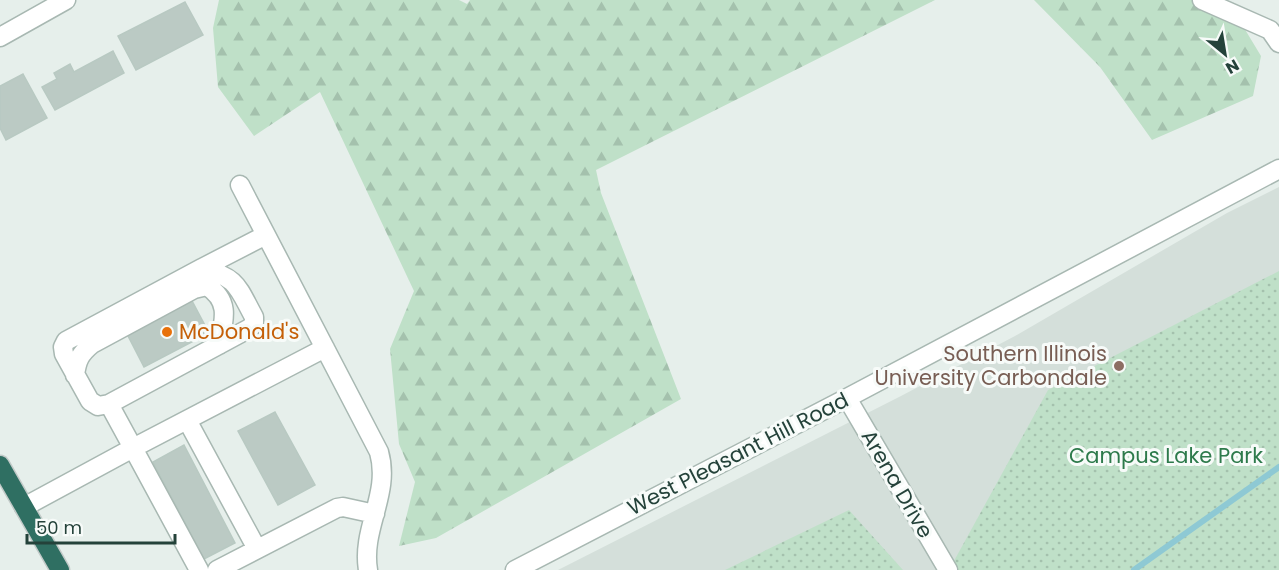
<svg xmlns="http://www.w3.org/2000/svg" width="1279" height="570" font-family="Poppins,sans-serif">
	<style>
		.built { fill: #d4dfda }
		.forest { fill: url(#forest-firs) }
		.park { fill: url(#park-dots) }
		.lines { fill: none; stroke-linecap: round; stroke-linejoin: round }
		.stream { stroke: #8ec9d4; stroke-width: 6 }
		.building { fill: #bbcac4; stroke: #b8c9c2; stroke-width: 1.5 }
		.minor-casing { stroke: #a8b8b2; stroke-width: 21 }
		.highway-casing { stroke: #c2cac8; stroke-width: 21 }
		.minor { stroke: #fff; stroke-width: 18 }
		.highway { stroke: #2f6f62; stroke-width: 18 }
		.food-dot { fill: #e8710a; stroke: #f7fbf9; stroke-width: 2 }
		.education-dot { fill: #8d6e63; stroke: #f7fbf9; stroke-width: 2 }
		.labels { text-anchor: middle; stroke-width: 6; stroke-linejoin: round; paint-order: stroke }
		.food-label { font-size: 21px; fill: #c56008; stroke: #f7fbf9; text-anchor: start }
		.education-label { font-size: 21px; fill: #785e54; stroke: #f7fbf9; text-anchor: end }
		.street-label { font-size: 21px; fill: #24423a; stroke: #f7fbf9 }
		.park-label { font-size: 21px; fill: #2d7a4b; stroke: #f7fbf9 }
	</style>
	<defs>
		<pattern id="forest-firs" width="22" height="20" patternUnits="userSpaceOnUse" patternTransform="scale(1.5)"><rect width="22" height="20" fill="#bfe0c8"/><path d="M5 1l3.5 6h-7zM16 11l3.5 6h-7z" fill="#a4c1ad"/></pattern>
		<pattern id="park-dots" width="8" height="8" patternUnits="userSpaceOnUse" patternTransform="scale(1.5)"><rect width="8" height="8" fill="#bfe0c8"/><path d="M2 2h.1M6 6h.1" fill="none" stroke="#a4c1ad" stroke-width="1.8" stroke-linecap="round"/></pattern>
	</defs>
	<rect width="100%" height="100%" fill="#e6efeb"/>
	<path class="built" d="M1279 187V570H558L901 396 1015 336 1227 213Z"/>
	<path class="forest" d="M219 0H459L467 4 470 0H935L596 170 601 193 681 399 436 538 399 546 415 482 399 444 390 349 414 291 320 92 254 136 218 87 213 28Z
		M1034 0H1220L1229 3 1261 56 1253 96 1152 140 1100 67Z"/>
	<path class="park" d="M1279 271V570H949L1048 390Z
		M849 510 903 570H725Z"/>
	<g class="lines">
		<path class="stream" d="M1134 570 1279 467"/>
	</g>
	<path class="building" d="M185 2 203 35 136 70 118 36Z
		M113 51 124 73 55 110 42 87 57 79 54 73 70 64 74 72Z
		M23 74 47 118 6 140 0 128V86Z
		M190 297 209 333 144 367 125 330Z
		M275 412 315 485 278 505 238 431Z
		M184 445 235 543 204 559 153 462Z"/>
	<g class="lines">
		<g class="minor-casing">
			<path id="minor" d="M1202 0 1270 30 1279 43
				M0 37 66 0
				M240 185 379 452C391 494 361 528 368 570
				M202 268C238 278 237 286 254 317V323L250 328 109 404 98 406 90 401 64 354 63 347 66 341Z
				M202 268 266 235
				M75 375C77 360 80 354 92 344L194 289 207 286C231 301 224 321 219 345
				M847 398 948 570
				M187 420 257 549
				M24 507 133 448 109 404
				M199 570 133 448 325 348
				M217 570 337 508 343 507 375 514
				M515 570 847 398 1279 169"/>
		</g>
		<g class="highway-casing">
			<path id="highway" d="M0 465 60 570"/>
		</g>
		<use href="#minor" class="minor"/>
		<use href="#highway" class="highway"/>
	</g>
	<circle class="food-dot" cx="167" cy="332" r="6"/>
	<circle class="education-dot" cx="1119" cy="366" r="6"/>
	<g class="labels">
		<g class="food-label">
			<text x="179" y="339">McDonald's</text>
		</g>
		<g class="education-label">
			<text x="1107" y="361">Southern Illinois<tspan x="1107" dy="24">University Carbondale</tspan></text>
		</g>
		<g class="street-label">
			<text transform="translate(738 454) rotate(-27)" y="7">West Pleasant Hill Road</text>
			<text transform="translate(897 484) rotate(60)" y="7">Arena Drive</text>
		</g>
		<g class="park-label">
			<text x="1166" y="463">Campus Lake Park</text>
		</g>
	</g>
	<g transform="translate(1225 54) rotate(150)" stroke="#f7fbf9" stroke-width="4.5" paint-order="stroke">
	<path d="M0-4.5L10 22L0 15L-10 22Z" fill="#24423a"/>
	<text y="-9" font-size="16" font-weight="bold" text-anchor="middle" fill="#24423a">N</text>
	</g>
	<path d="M27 534v9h148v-9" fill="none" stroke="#24423a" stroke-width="3"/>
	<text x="36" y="534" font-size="18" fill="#24423a" stroke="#f7fbf9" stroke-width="4.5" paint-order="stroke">50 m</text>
</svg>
